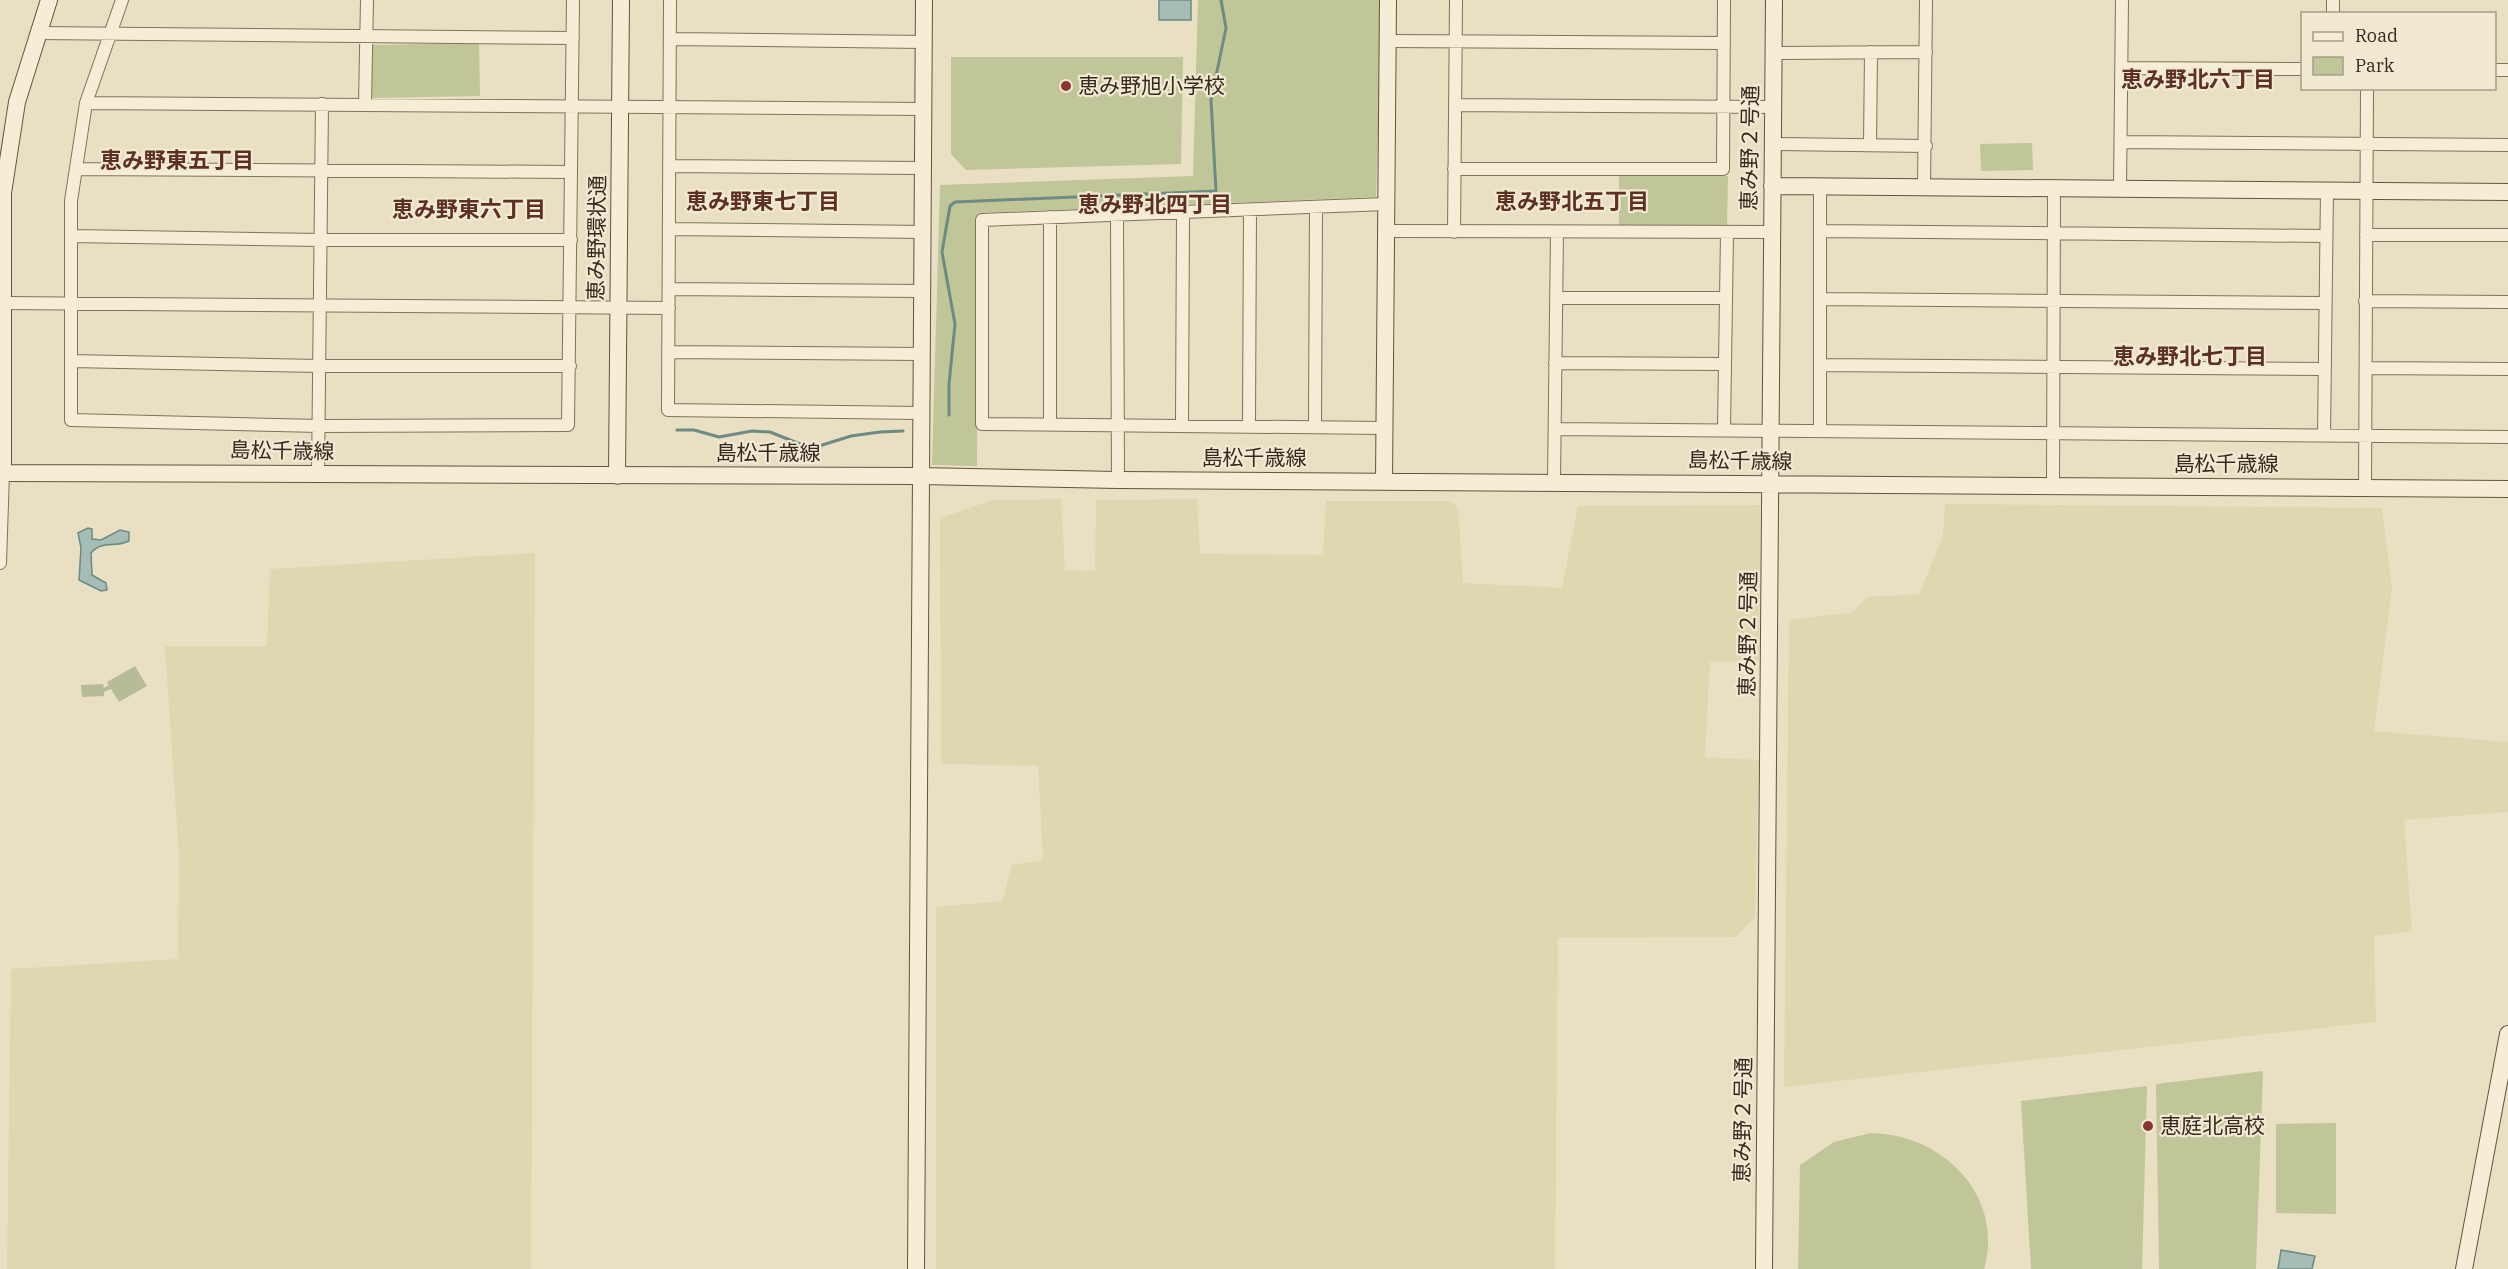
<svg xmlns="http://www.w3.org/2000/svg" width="2508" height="1269" font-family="'IBM Plex Serif','Noto Sans JP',serif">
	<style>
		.farmland { fill: #ded8b1 }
		.green { fill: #c0c698 }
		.cemetery { fill: #b6bc97 }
		.water { fill: #a5bdb6; stroke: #6d8a84; stroke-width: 1.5 }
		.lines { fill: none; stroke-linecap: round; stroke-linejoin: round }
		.stream { stroke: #6d8a84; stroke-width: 3 }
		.street-casing { stroke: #82715c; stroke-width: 14 }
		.secondary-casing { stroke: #64533f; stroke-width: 18 }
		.street { stroke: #f5edd6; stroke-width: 12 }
		.secondary { stroke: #f5edd6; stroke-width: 16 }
		.poi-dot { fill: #8b3431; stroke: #f2e9d2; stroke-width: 2 }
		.labels { text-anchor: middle; stroke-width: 4.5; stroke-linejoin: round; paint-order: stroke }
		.poi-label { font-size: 21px; fill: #33291e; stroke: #f2e9d2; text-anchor: start }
		.street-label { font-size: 21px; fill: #33291e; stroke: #f2e9d2 }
		.neighbourhood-label { font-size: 22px; font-weight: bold; fill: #5c3022; stroke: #f2e9d2 }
	</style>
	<rect width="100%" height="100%" fill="#e9dfc3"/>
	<path class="farmland" d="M1061 499 1065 570 1095 571 1096 500 1197 499 1200 554 1323 555 1326 501H1450L1458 508 1463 583 1562 588 1578 506 1760 505 1759 661 1710 662 1705 757 1759 760 1755 917 1736 937 1558 938 1555 1269H936V907L1002 901 1012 865 1043 860 1038 766 941 764 940 518 993 500Z
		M1945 504 2382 508 2392 589 2374 731 2508 742V812L2404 820 2412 931 2374 936 2376 1022 1784 1087 1789 620 1853 612 1867 597 1919 594 1943 536Z
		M535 553 531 1269H7L11 969 178 959 179 856 165 646H267L270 569Z"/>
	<path class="green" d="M1198 0H1382L1376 197 978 213 977 466 932 465 940 185 1193 176Z
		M479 43 480 96 372 98V45Z
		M951 57H1183L1181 164 966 170 951 154Z
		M2032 143 2033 170 1981 171 1980 144Z
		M1619 175 1728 176 1727 228 1619 226Z
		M2263 1071 2256 1269H2159L2156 1084Z
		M2147 1086 2142 1269H2031L2021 1101Z
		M2336 1123V1214L2276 1213V1124Z
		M1871 1133C1942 1134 2005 1195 1984 1269H1798L1800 1165 1834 1142Z"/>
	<path class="cemetery" d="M135 666 147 686 119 702 111 689 104 692V696L82 697 81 685 103 684 104 688 109 685 107 682Z"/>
	<path class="water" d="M1159 0H1191V20H1159Z
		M88 528 92 529V539L101 540 120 530 129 532V541C115 548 102 540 91 553L92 575 106 583 107 590 101 591 79 580 81 548 78 533Z
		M2281 1250 2315 1256 2312 1269H2278Z"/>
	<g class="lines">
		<path class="stream" d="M949 415V384L955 324 942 252 950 206 955 202 1216 191 1211 100 1226 28 1221 0
			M677 430H694L719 437 752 431 770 432 805 446H819L851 436 880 432 903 431"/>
		<g class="street-casing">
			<path id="street" d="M122 0 86 103 71 201V420L319 426 568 425 573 0
				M670 0 668 410 920 413
				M2333 14V0
				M37 33 573 38
				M670 39 923 42
				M1388 41 1724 43
				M1774 53 1926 52
				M2122 68 2302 69
				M2494 70H2508
				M86 103 924 109
				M365 104 367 0
				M1455 105 1772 107
				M2122 142 2508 145
				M1772 144 1926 146
				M1870 145 1871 52
				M669 166 922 168
				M76 169 571 172
				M1454 169H1723L1724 0
				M1924 188 1926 0
				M2120 188 2122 0
				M1117 215 1118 480
				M669 229 923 232
				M1386 231 1772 232
				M1820 231 2325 236
				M1454 232 1456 0
				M2366 235H2508
				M71 236 321 240H571
				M669 289 923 291
				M1556 298H1726
				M1820 299 2325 303
				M2365 301 2508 302
				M2 303 669 308
				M668 352 922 354
				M71 361 319 366H570
				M1555 363 1725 364
				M1820 365 2324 369
				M2366 368 2508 369
				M1050 424V217
				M1182 425 1183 213
				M1249 426 1250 211
				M1315 426 1316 207
				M1384 428 982 424V220L1386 204
				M1555 429 2508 437
				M1724 429 1727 233
				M1820 431V185
				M2324 436 2327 190
				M318 474 322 104
				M1554 481 1557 232
				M2053 485 2054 188
				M2365 488 2367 88
				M0 563 3 473"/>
		</g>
		<g class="secondary-casing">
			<path id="secondary" d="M1772 186 2508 192
				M0 473 920 476 1118 480 2508 489
				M3 473V193L17 102 49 0
				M617 476 621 0
				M1384 481 1388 0
				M916 1269 924 0
				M1764 1269 1774 0
				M2464 1269 2508 1034"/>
		</g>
		<use href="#street" class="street"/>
		<use href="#secondary" class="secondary"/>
	</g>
	<g class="poi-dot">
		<circle cx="1066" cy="86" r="6"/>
		<circle cx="2148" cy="1126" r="6"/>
	</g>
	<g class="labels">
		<g class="poi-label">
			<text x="1078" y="93">恵み野旭小学校</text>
			<text x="2160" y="1133">恵庭北高校</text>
		</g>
		<g class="street-label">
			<text transform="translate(1750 148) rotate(-89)" y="7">恵み野２号通</text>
			<text transform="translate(597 238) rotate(-89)" y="7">恵み野環状通</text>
			<text transform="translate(282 451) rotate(1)" y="7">島松千歳線</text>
			<text x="768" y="460">島松千歳線</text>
			<text x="1254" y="465">島松千歳線</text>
			<text transform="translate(1740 461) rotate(1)" y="7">島松千歳線</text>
			<text x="2226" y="471">島松千歳線</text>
			<text transform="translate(1748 634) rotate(-89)" y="7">恵み野２号通</text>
			<text transform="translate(1743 1120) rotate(-89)" y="7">恵み野２号通</text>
		</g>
		<g class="neighbourhood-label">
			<text x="2198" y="87">恵み野北六丁目</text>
			<text x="177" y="168">恵み野東五丁目</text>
			<text x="763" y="209">恵み野東七丁目</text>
			<text x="1572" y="209">恵み野北五丁目</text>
			<text x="1155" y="212">恵み野北四丁目</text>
			<text x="469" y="217">恵み野東六丁目</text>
			<text x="2190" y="364">恵み野北七丁目</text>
		</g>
	</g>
	<rect x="2301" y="12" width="195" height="78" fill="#f2e9d2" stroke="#a69c8a" stroke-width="1.5"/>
	<rect x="2313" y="32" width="30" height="9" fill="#f5edd6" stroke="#a69c8a" stroke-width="1.5"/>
	<text x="2355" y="42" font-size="18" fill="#33291e">Road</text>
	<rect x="2313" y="57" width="30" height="18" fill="#c0c698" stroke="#a69c8a" stroke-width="1.5"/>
	<text x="2355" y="72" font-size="18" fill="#33291e">Park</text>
</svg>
